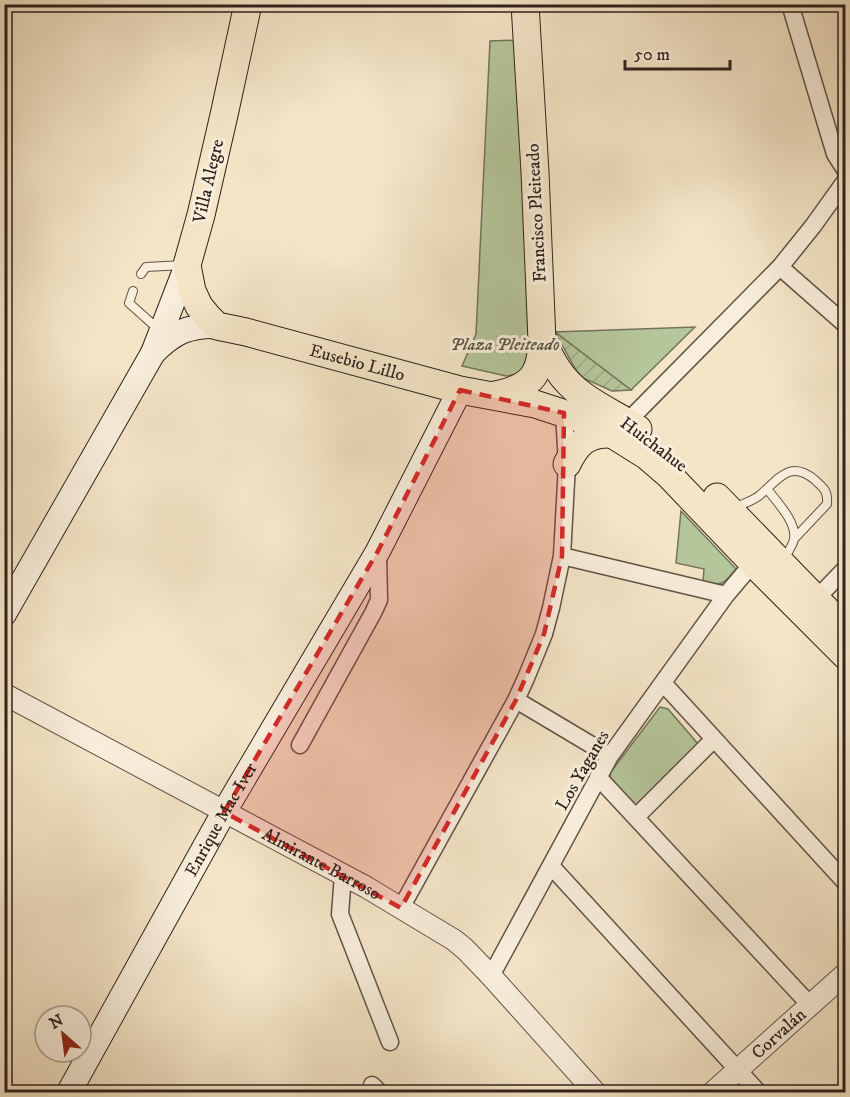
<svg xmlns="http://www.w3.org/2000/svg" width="850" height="1097" font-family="'IM FELL DW Pica',serif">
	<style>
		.green { fill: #b5c69a; stroke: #72745b; stroke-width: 1.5 }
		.garden { fill: url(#garden-furrows); stroke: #72745b; stroke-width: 1.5 }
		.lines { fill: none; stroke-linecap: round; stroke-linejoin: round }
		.service-casing { stroke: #605347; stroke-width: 10 }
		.minor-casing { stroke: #605347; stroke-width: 19 }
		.tertiary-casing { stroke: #605347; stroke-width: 23 }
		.secondary-casing { stroke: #2e221c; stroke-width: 26 }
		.primary-casing { stroke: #2e221c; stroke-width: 29 }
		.service { stroke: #f8eedb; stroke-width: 8 }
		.minor { stroke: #f8eedb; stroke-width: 16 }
		.tertiary { stroke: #f8eedb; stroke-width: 21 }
		.secondary { stroke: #f8eedb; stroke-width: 24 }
		.primary { stroke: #f4e5c7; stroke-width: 27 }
		.marked { fill: #d62828; fill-opacity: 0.2; stroke: #d62828; stroke-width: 4.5; stroke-dasharray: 12 8; stroke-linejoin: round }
		.labels { text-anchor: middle; stroke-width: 6; stroke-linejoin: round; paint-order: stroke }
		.street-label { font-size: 18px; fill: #2e221c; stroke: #f8eedb }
		.park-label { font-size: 18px; font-style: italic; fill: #565342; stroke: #f8eedb }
	</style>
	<defs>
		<pattern id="garden-furrows" width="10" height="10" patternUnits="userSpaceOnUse" patternTransform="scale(1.5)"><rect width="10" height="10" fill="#b5c69a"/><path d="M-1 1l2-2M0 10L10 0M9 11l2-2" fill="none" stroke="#9caa84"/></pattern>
	</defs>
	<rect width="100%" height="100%" fill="#f4e5c7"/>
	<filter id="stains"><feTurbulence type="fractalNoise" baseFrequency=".00333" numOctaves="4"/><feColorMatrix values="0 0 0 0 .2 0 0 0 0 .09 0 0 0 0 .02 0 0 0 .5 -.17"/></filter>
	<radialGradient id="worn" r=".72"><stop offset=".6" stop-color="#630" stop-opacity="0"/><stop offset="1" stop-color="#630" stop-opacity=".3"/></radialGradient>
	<path class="green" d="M519 40 536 344 521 374 506 376 462 366 476 334 490 41Z
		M695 327 631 390 555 332Z
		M681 511 736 569C724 584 722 587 703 581L704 569 676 563Z
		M660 707 668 709 699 745 635 807 610 777V773Z"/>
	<path class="garden" d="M555 332 631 390 612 391 583 378 576 370Z"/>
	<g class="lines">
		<g class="service-casing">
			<path id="service" d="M141 274 146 267 184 265
				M133 291 129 303 158 329
				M767 489C776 501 797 522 794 539 793 546 786 554 783 561
				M734 508C742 504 753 501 760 495 779 479 790 459 815 480 824 488 828 491 827 504L794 539"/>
		</g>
		<g class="minor-casing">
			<path id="minor" d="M790 4 835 154 846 171
				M780 267 846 325
				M627 422 780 267 813 226 846 180
				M562 556 726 595
				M816 599 846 568
				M663 683 846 883
				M516 700 610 756
				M300 745 373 613 379 600 378 555
				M598 777 810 1005
				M636 817 714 739
				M551 866 758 1092
				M343 875 340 914 390 1042
				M401 908 516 700 526 678 544 634 551 608 562 556 567 464 564 413
				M491 976 610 756 726 595 753 563
				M372 1085 379 1092"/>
		</g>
		<g class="tertiary-casing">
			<g id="tertiary">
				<path id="s1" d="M4 694 366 887 454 940 465 949 491 976 595 1092"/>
				<path id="s2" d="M713 1092 846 973"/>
			</g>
		</g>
		<g class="secondary-casing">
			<g id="secondary">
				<path d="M153 353C173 333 188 325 217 326"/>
				<path d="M4 614 153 353 187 265"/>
				<path id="s3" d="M69 1092 224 812 378 551 460 390"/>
			</g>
		</g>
		<g class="primary-casing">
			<g id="primary">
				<path id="s4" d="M248 4 224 115 201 215 187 265 192 291 199 306 208 317 217 326 246 332 460 390 535 404 581 419 612 434 647 456 669 475 753 563 846 656"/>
				<path d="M542 341C547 351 552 361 558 370 577 399 611 411 638 429"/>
				<path d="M495 395C530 388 541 376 542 341L535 172 525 4"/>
				<path d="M567 464C577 443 587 433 612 434"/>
				<path d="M717 497 846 630"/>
			</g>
		</g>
		<use href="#service" class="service"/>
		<use href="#minor" class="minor"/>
		<use href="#tertiary" class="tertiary"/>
		<use href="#secondary" class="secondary"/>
		<use href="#primary" class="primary"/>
	</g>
	<path class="marked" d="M460 390 564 413 562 556 544 634 516 700 401 908 224 812 378 551Z"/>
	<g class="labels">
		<g class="street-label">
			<text transform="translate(208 181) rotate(-77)" y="6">Villa Alegre</text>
			<text transform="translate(536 213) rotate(-93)" y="6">Francisco Pleiteado</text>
			<text dy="6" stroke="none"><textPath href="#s4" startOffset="483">Eusebio Lillo</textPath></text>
			<text transform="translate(654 444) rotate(37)" y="6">Huichahue</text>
			<text transform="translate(582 770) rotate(-60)" y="6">Los Yaganes</text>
			<text dy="6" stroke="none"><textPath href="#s3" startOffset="312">Enrique Mac Iver</textPath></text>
			<text dy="6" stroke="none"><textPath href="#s1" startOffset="360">Almirante Barroso</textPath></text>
			<text dy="6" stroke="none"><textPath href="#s2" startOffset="88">Corvalán</textPath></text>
		</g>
		<g class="park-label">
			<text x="505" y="350">Plaza Pleiteado</text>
		</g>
	</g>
	<rect width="850" height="1097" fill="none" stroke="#f4e5c7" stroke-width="24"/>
	<rect x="6" y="6" width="838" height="1085" fill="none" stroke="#2e221c" stroke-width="3"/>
	<rect x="12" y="12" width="826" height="1073" fill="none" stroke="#2e221c" stroke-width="1.5"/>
	<g transform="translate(63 1034) rotate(332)"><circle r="28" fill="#f8eedb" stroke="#a79c8f" stroke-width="1.5"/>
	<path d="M0-4.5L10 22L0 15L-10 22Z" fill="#8f2418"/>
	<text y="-9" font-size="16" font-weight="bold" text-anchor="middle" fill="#2e221c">N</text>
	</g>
	<path d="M625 60v9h105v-9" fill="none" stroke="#2e221c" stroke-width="3"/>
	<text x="634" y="60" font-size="18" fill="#2e221c" stroke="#f8eedb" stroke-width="4.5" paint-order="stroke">50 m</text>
	<rect width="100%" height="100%" filter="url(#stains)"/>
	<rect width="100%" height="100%" fill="url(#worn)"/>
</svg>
